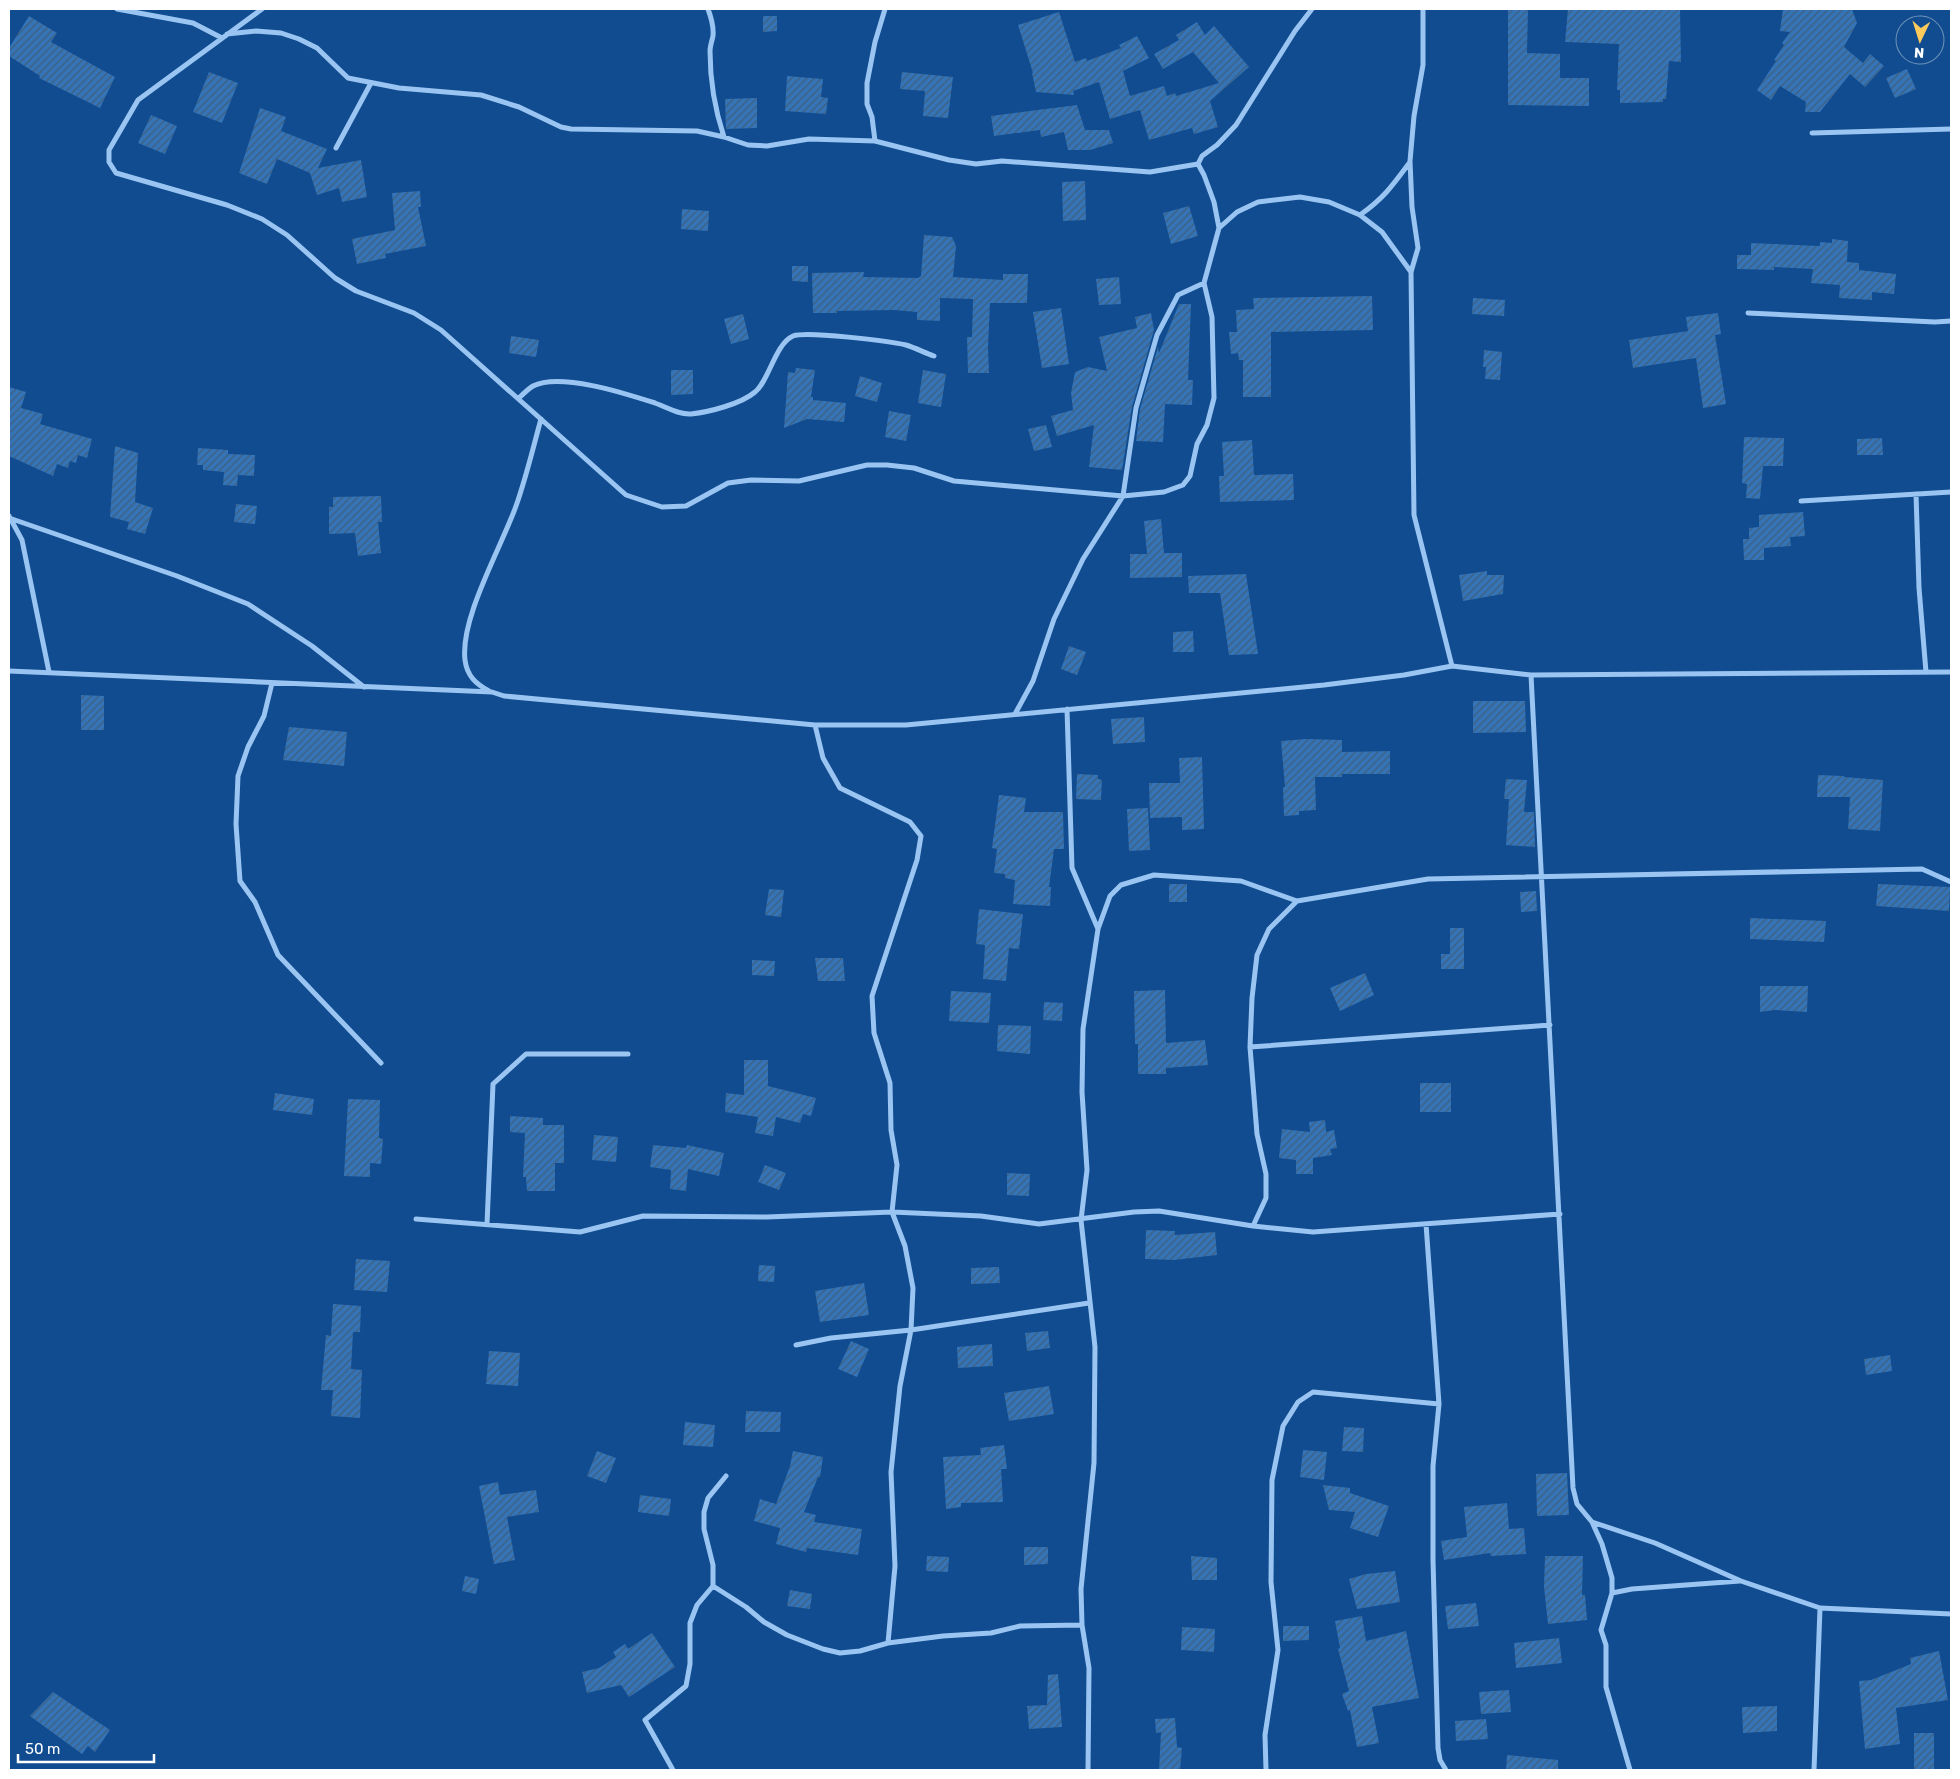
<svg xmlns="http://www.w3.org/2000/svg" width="1960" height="1779" font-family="Rubik,sans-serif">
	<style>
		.building { fill: url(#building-hatch) }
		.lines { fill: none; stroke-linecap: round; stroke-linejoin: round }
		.minor { stroke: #9ac5f2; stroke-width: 5 }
	</style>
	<defs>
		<pattern id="building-hatch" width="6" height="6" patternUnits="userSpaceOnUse" patternTransform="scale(1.25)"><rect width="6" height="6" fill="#3474b7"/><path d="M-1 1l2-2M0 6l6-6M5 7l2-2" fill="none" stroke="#415e7c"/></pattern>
	</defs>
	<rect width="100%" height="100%" fill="#104c8f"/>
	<path class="building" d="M1508 9H1528L1527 53 1560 54V78H1589V106L1508 105Z
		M1568 9H1680L1681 62 1669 61 1666 99H1663V102L1620 103V90H1617L1619 44 1565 42Z
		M1783 9H1852L1857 23 1844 47 1863 63 1870 54 1884 66 1865 87 1850 74 1820 112H1805L1806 102 1780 86 1771 100 1757 90 1776 61 1774 60 1784 45 1782 43 1790 32 1780 31Z
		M1059 12 1075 62 1086 58 1087 61 1121 48 1119 45 1137 36 1149 58 1123 71 1130 96 1164 86 1167 96 1175 93 1176 96 1219 83 1193 52 1163 69 1154 54 1179 40 1176 35 1197 22 1205 35 1214 26 1249 67 1210 101 1218 127 1194 134 1192 128 1149 140 1140 110 1110 119 1099 82 1073 91 1074 95 1036 92 1032 73H1033L1018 25Z
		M29 16 57 33 51 42 115 77 100 108 39 78 40 76 9 56V48Z
		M763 16H777V31L763 32Z
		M1907 69 1916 89 1895 98 1886 78Z
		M209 72 238 83 222 123 193 112Z
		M902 72 953 77 948 118 923 116 925 91 900 89Z
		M787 76 823 79 821 97 828 98 826 114 785 111Z
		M757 98V128L726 129 725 99Z
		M1077 105 1085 130H1109L1113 143 1090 150H1068L1064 132 1041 137 1040 130 994 136 991 116Z
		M260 108 286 117 281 131 327 149 318 168 361 160 367 197 342 202 339 188 317 195 310 173 277 159 267 184 239 173Z
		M151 115 177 126 165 154 138 143Z
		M1085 181 1086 220 1063 221 1062 182Z
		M420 191 421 207H418L426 246 385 254 386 258 357 264 352 239 395 230 392 193Z
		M1189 206 1198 236 1171 244 1163 213Z
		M682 209 709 211 708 231 681 229Z
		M924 235 952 237 956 246 953 277 1003 280V274H1028L1027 303H990L988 347 989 373H968L967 337H972L973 299 940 298V321L917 320V312L894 310 837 311V313H813L812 273 864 272 863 277 918 278 921 276Z
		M1832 239 1848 241 1847 262 1859 263V270L1896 274 1894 294 1872 292V300L1839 298 1840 285 1811 283 1813 269 1774 267V270L1737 269V255H1751V243L1820 246V242L1832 243Z
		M792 266H808V282L792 281Z
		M1119 277 1121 304 1099 305 1096 279Z
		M1372 296 1373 330 1271 332V397H1243V360H1239L1238 353 1231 354 1229 332H1237L1236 310 1254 309 1253 298Z
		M1473 298 1505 300 1504 316 1472 314Z
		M1179 304H1191L1188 380H1193L1192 405 1165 404 1163 442 1136 441 1140 409 1158 347 1159 353Z
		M1061 308 1069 364 1042 368 1033 312Z
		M1151 313 1154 330 1132 407 1122 470 1089 467 1094 425 1057 436 1051 416 1073 410 1071 393 1075 372 1088 367 1107 371 1099 337 1137 328 1135 317Z
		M1718 313 1721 334 1715 335 1726 404 1703 408 1696 358 1633 368 1629 340 1688 331 1686 317Z
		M743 314 749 339 731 344 724 319Z
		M511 336 539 340 536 357 509 353Z
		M1484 350 1502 352 1500 380 1485 379 1486 367H1483Z
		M796 368 815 370 811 397H813V400L846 403 844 422 807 419 784 428 788 372 795 373Z
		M671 370H693V394L671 395Z
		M923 370 946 374 941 407 918 403Z
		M860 376 882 383 877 402 855 396Z
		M9 387 26 392 21 408 43 414 40 424 92 439 87 458 78 455 76 463 70 461 68 468 57 464 53 476 9 456Z
		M889 411 911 415 906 441 885 437Z
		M1046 425 1052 447 1034 451 1028 429Z
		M1744 437 1784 438 1783 466H1763L1760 499 1746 498 1747 484 1742 483Z
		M1882 438 1883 455H1857V439Z
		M1252 440 1254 475 1293 474 1294 500 1220 502 1219 476H1224L1222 442Z
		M115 446 138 453 135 502 153 508 145 534 127 529 129 522 110 517Z
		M198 448 228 450V454L255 455 254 476 238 475 237 486 223 485 224 472 203 470V465H197Z
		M381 496 382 522H378L381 553 358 556 355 533 329 534V507H333V497Z
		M236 504 257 506 255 524 234 522Z
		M1803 512 1805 536 1790 537 1791 546 1764 548V560H1744L1743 539H1749V528L1759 527V515Z
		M1161 519 1164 553H1182V577L1130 578V554H1147L1144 521Z
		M1487 571V575H1504L1503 594 1463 601 1459 575Z
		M1246 574 1258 654 1229 655 1220 593H1189L1188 576Z
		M1193 631 1194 652H1173V632Z
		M1069 646 1086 652 1077 675 1061 669Z
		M81 695 104 696V730H81Z
		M1473 701H1525L1526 732 1473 733Z
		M1144 717 1145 742 1113 744 1111 719Z
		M289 727 347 732 344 766 283 760Z
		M1306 739 1342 740V752L1390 751V774H1342V777H1315L1316 810 1299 811V815L1284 816 1283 787H1285L1281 741Z
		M1202 757 1204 829 1182 830V817L1150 818 1149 783H1180L1179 758Z
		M1077 774 1098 775V779L1102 780 1101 800 1076 799Z
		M1818 775 1844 776V777L1883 780 1880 831 1848 829 1850 797H1817Z
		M1506 779 1527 780 1524 812H1534L1535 847 1506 845 1509 799H1504Z
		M999 795 1026 798 1024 812H1063L1064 849H1054L1049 887H1051L1050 906 1013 904 1015 880 1005 878V874L994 873 997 849 992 848Z
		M1148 808 1150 850 1129 851 1127 809Z
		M1169 884H1187V902H1169Z
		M1878 884 1950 887 1949 911 1876 906Z
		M769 889 784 890 781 917 765 915Z
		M1536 891 1537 911 1521 912 1520 892Z
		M979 909 1023 914 1019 949 1009 948 1006 981 983 979 985 945 976 944Z
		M1750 918 1826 921 1824 942 1750 939Z
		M1450 928H1464V969H1441V954H1450Z
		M815 958H843L845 981H818Z
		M752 960 775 961 774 976 752 975Z
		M1365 973 1374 995 1340 1011 1330 988Z
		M1760 986H1808L1807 1012 1775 1010 1760 1012Z
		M1165 990 1166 1043 1205 1040 1208 1065 1166 1068V1074H1138V1044H1135L1134 991Z
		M951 991 991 993 989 1023 949 1021Z
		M1044 1002 1063 1003 1062 1021 1043 1020Z
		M998 1025 1031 1026 1030 1054 997 1051Z
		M744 1060H768V1086L816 1098 811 1116 803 1114 800 1123 776 1117 773 1136 755 1133 758 1117 725 1112 726 1093 744 1095Z
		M1420 1083H1451V1112H1420Z
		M275 1093 314 1099 312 1115 273 1110Z
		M348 1099 380 1100 379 1138 383 1139 381 1164 370 1163V1177L344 1176Z
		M510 1116 543 1118V1125H564V1163H555V1191H527L526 1177H523L525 1133 510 1132Z
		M1325 1120 1326 1132 1334 1130 1337 1148 1330 1149 1332 1155 1313 1158V1174H1296V1160L1279 1158 1282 1129 1310 1132 1309 1122Z
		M594 1135 618 1137 616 1162 592 1160Z
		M653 1145 686 1148 687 1145 724 1153 719 1176 688 1169 686 1191 670 1189 671 1170 650 1167Z
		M765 1165 786 1173 779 1190 758 1182Z
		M1007 1173 1030 1174 1029 1196 1007 1195Z
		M1146 1230 1175 1231V1235L1215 1232 1217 1255 1174 1260 1145 1259Z
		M356 1259 390 1261 387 1292 354 1290Z
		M759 1265 775 1266 774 1282 758 1281Z
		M999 1267 1000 1283 971 1284V1268Z
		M864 1283 869 1315 820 1322 815 1291Z
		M333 1304 361 1306 360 1332H353L351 1369 362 1370 360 1418 331 1416 333 1390H321L326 1335 331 1336Z
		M1048 1331 1050 1348 1027 1351 1025 1333Z
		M851 1341 869 1349 857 1377 838 1369Z
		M992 1344 993 1366 958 1368 957 1347Z
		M489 1351 520 1353 518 1386 486 1384Z
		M1890 1355 1892 1371 1866 1375 1864 1359Z
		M1049 1386 1054 1414 1009 1421 1004 1393Z
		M746 1411 781 1412 780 1432H745Z
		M685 1422 715 1425 713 1447 683 1445Z
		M1344 1427 1364 1428 1363 1452 1342 1451Z
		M1004 1445 1007 1469H1001L1003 1502 961 1503V1507L946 1509 943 1457 981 1455 980 1448Z
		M1303 1450 1327 1452 1324 1480 1300 1477Z
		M597 1451 616 1458 606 1483 587 1476Z
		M793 1451 823 1457 820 1477H818L804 1512 816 1515 814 1522 862 1529 858 1555 807 1548 806 1552 776 1544 780 1528 754 1521 760 1499 776 1504 790 1466Z
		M1567 1473 1569 1515 1537 1516 1536 1474Z
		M498 1482 500 1495 536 1490 539 1512 507 1517 515 1560 494 1564 479 1486Z
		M1323 1485 1350 1488V1493L1389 1506 1378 1537 1350 1528 1355 1512 1329 1510Z
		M640 1495 671 1499 669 1516 638 1512Z
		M1507 1503 1509 1529 1524 1528 1526 1554 1491 1556 1490 1553 1444 1560 1441 1541 1467 1537 1464 1507Z
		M1024 1547H1048V1564L1024 1565Z
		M927 1556 949 1557 948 1572 926 1571Z
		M1191 1556 1217 1558V1580H1192Z
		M1545 1556H1583L1582 1595H1585L1587 1620 1548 1624 1544 1587Z
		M1395 1571 1400 1602 1357 1609 1349 1579 1366 1574Z
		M465 1576 479 1579 476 1594 462 1591Z
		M790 1590 812 1594 810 1609 787 1606Z
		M1476 1603 1479 1626 1448 1629 1445 1606Z
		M1362 1616 1366 1641 1406 1631 1419 1698 1372 1707 1379 1743 1357 1747 1350 1710 1348 1711 1342 1694 1349 1691 1338 1649 1340 1648 1335 1621Z
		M1283 1626H1309V1640L1283 1641Z
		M1182 1627 1215 1629 1214 1652 1181 1650Z
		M652 1633 675 1667 629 1697 621 1685 587 1693 582 1672 599 1668 616 1657 613 1652 625 1644 628 1649Z
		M1559 1638 1562 1663 1516 1668 1514 1643Z
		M1939 1651 1948 1700 1896 1708 1900 1744 1865 1749 1859 1681 1871 1680 1911 1664 1910 1658Z
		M1058 1674 1062 1727 1029 1729 1027 1706 1047 1705 1048 1675Z
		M1509 1690 1511 1712 1481 1714 1479 1692Z
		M53 1692 110 1730 95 1752 88 1746 82 1754 30 1716Z
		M1777 1706V1731L1743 1733 1742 1707Z
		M1175 1718 1177 1747 1182 1748 1180 1770H1159L1161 1732 1156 1733 1155 1719Z
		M1486 1719 1488 1739 1456 1741 1455 1721Z
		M1914 1733H1934V1770H1914Z
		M1507 1755 1558 1760V1770H1506Z"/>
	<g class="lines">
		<path class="minor" d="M117 9 193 23 222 38
			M262 9 138 100 109 150V162L116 173 227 205 262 219 287 235 335 278 356 291 414 313 441 330 626 495 662 507 686 506 728 483 751 480 799 481 867 465H887L914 468 954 481 1123 496 1164 492 1183 485 1190 476 1197 444 1207 425 1214 398 1212 317 1204 283 1219 228 1214 202 1204 175 1198 164
			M708 9C711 17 714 26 713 36 712 41 710 46 710 51 710 79 715 110 724 137
			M1423 9V65L1414 116 1410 161 1412 207 1418 248 1411 272 1414 515 1452 666 1531 675 1951 672
			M227 34 256 31 281 33 299 39 317 48 348 78 399 88 481 95 519 107 561 127 571 129 697 131 724 137 748 145 767 146 809 139 875 141 949 160 976 164 1002 161 1150 172 1198 164
			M1812 133 1951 129
			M875 141 872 117 867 104V83L875 42 885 9
			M336 148 371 83
			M1198 164 1202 156 1217 145 1236 125 1295 31 1312 9
			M1360 215C1384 198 1393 185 1410 162
			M1219 228 1237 212 1258 202 1300 197 1329 202 1360 215 1382 232 1411 272
			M1748 313 1935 322 1951 321
			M519 398C523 394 528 389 533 386 560 372 627 394 655 403 666 407 679 415 691 414 709 412 741 404 755 392 769 381 775 344 793 336 807 331 889 341 906 345 916 348 925 353 934 356
			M1916 494 1919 588 1926 672
			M1801 501 1951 492
			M9 516 22 540 49 672
			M12 519 177 576 248 604 312 646 364 687
			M9 671 492 692 504 696 815 725H906L1324 685 1404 675 1452 666
			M1531 675 1573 1488 1577 1504 1592 1522 1602 1544 1612 1578V1593L1601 1630 1606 1645V1687L1630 1770
			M272 683 264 716 248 747 238 776 236 824 240 881 255 902 278 955 381 1063
			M489 691C476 684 467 676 465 660 460 618 501 548 516 506 526 478 533 448 541 419
			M1067 709 1072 868 1098 929
			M1015 714 1033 681 1054 619 1083 559 1123 496 1136 408 1157 335 1178 295 1204 283
			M815 725 823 758 840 788 910 822 921 836 917 860 872 996 874 1033 890 1083 891 1130 897 1165 892 1212 905 1246 913 1288 911 1330 900 1386 891 1472 895 1566 888 1643
			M1250 1047 1550 1025
			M416 1219 580 1232 643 1216 767 1217 892 1212 981 1216 1039 1224 1134 1212 1159 1211 1253 1226 1313 1232 1560 1214
			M487 1224 493 1084 526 1054H628
			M1426 1224 1439 1404 1433 1466V1560L1438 1748 1440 1760 1446 1770
			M1253 1226 1266 1198V1174L1257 1134 1250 1047 1252 998 1257 955 1269 929 1297 901
			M796 1345 831 1338 911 1330 1089 1303
			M1592 1522 1655 1543 1741 1581 1820 1608 1951 1614
			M713 1586 746 1607 764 1622 787 1635 823 1649 840 1653 860 1651 888 1643 943 1636 991 1633 1020 1626 1082 1625
			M1612 1593 1632 1589 1740 1581
			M673 1770 645 1720 686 1686 690 1664V1623L697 1605 713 1586V1565L704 1529V1512L708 1498 726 1476
			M1088 1770 1089 1668 1082 1625 1081 1589 1094 1463 1095 1347 1081 1220 1087 1170 1082 1092 1083 1029 1098 929 1110 896 1121 885 1154 875 1241 881 1297 901 1428 879 1922 869 1951 882
			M1266 1770 1265 1735 1278 1650 1271 1582 1272 1480 1283 1426 1298 1402 1313 1392 1439 1404
			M1814 1770 1820 1608"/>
	</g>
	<rect width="1960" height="1779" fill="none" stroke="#ffffff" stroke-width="20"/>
	<g transform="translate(1920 40) rotate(184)"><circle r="24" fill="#104c8f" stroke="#7094bc"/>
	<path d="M0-4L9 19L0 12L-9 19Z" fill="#ffca5c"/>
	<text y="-8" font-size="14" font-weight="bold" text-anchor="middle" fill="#ffffff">N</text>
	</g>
	<path d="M18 1754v8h136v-8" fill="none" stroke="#ffffff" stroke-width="2.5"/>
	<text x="25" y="1754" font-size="15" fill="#ffffff" stroke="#104c8f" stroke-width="4" paint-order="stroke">50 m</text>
</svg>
